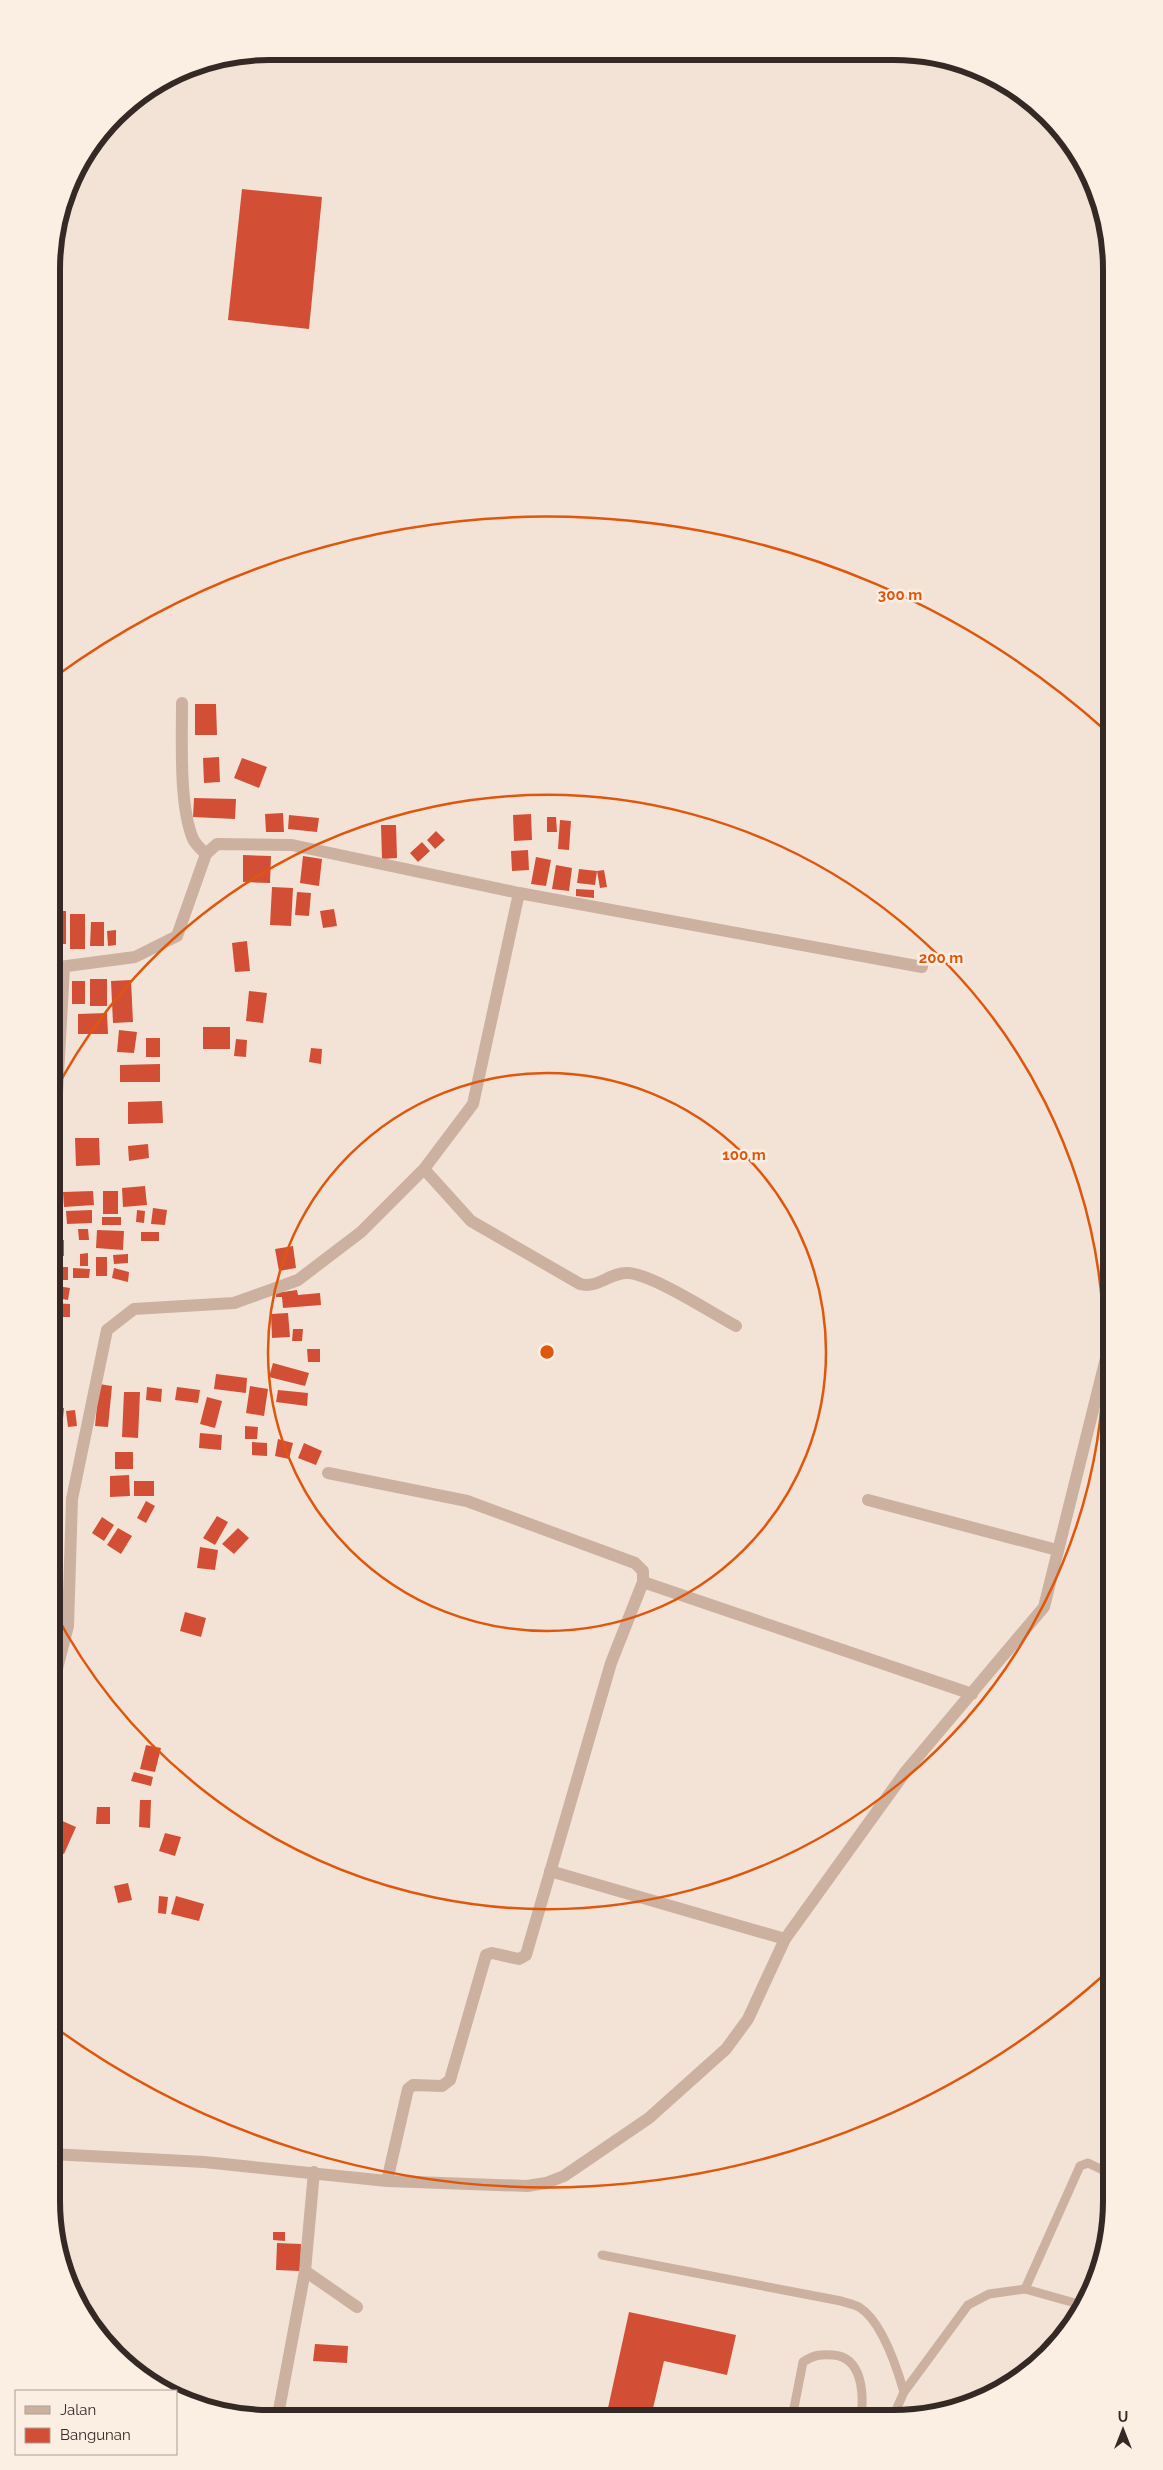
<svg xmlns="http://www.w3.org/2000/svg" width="1163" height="2470" font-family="Raleway,sans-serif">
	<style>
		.building { fill: #d24f36 }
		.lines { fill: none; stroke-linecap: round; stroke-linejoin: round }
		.service { stroke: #ccb1a1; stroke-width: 9 }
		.minor { stroke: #ccb1a1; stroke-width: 12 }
		.ring { fill: none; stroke: #df570d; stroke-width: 2.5 }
		.rim { fill: none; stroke: #352925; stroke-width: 6 }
		.centre { fill: #df570d; stroke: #fbeee2; stroke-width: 2.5 }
		.ring-label { font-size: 15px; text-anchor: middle; font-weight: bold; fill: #df570d; stroke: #fbeee2; stroke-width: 5; stroke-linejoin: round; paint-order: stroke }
	</style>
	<rect width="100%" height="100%" fill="#f3e3d6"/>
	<path class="building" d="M242 189 322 197 309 329 228 320Z
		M195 704H216L217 735H195Z
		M219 757 220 782 204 783 203 758Z
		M242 758 267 767 259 788 234 778Z
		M194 798 236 799 235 819 193 817Z
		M283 813 284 832H266L265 814Z
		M531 814 532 840 514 841 513 815Z
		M289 815 319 818 317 832 288 829Z
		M547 817H556L557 832H547Z
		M560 820 571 821 569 850 558 849Z
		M381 825H396L397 858 382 859Z
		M436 831 445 840 435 849 427 840Z
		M422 842 430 851 418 862 410 853Z
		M528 850 529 870 512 871 511 851Z
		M243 855 271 856 270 883 243 882Z
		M303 856 322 859 319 886 300 883Z
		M536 857 551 860 546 886 531 884Z
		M556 865 572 868 569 891 552 889Z
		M579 869 597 871 595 885 577 883Z
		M604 870 607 887 600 888 597 871Z
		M272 887 293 888 291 926 270 925Z
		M576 889 594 890V898L576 896Z
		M297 892 311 893 309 916 295 915Z
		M334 909 337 926 323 928 320 911Z
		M52 911H66V944H52Z
		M70 914H85V949H70Z
		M91 922H104V946H90Z
		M116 930V945L108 946 107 931Z
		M247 941 250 971 235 972 232 943Z
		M90 979H107V1006H90Z
		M131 980 133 1022 113 1023 111 981Z
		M72 981H85V1004H72Z
		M249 991 267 993 263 1023 246 1021Z
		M107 1013 108 1034H78V1014Z
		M203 1027H230V1049H203Z
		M119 1030 137 1032 134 1053 117 1052Z
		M146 1038H160V1057H146Z
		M236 1039 247 1040 246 1057 234 1056Z
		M311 1048 322 1049 321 1064 309 1062Z
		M160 1064V1082H120V1065Z
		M162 1101 163 1123 128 1124V1102Z
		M75 1138H99L100 1165 76 1166Z
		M148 1144 149 1158 129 1161 128 1146Z
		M145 1186 147 1205 123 1207 122 1188Z
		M93 1191 94 1205 64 1207 63 1192Z
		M103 1191H118V1214H103Z
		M153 1208 167 1210 165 1225 151 1224Z
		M51 1210H56V1227H51Z
		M92 1210V1223L67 1224 66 1211Z
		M137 1210 145 1211 144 1223 136 1222Z
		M102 1217H121V1225H102Z
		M78 1229H88L89 1240H79Z
		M97 1230 124 1231 123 1250 96 1248Z
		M141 1232H159V1241H141Z
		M55 1240H64V1256H55Z
		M293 1246 296 1268 279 1271 275 1249Z
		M88 1253V1266H80V1254Z
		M128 1254V1263L114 1264 113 1255Z
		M96 1257H107V1276H96Z
		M51 1267H68V1280H51Z
		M73 1268 90 1269 89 1278H73Z
		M114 1268 129 1272 128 1282 112 1278Z
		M51 1285 70 1288 68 1300 51 1297Z
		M297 1290 298 1295 320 1293 321 1305 283 1308 282 1297H276V1293Z
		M51 1303 70 1304V1317H51Z
		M288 1313 290 1337 272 1338 271 1314Z
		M293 1329H303L302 1341H292Z
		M307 1349H320V1362H308Z
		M273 1363 309 1373 305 1386 269 1377Z
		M216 1374 247 1378 246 1393 214 1389Z
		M99 1384 112 1386 108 1427 95 1426Z
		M250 1386 268 1389 264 1416 246 1413Z
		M147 1387 162 1389 161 1402 146 1400Z
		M177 1387 200 1390 198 1403 175 1400Z
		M278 1390 308 1393 307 1406 276 1402Z
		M124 1392H140L138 1438 122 1437Z
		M207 1397 222 1401 215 1428 200 1424Z
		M54 1407 64 1408 62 1429 53 1428Z
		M75 1410 77 1426 68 1427 66 1411Z
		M245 1426 258 1427 257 1439H245Z
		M200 1433 222 1435 221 1450 199 1448Z
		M278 1439 293 1443 289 1459 275 1456Z
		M252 1442 267 1443V1456L252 1455Z
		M304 1443 322 1451 316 1465 298 1458Z
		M115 1452H133V1469H115Z
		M129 1475 130 1496 110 1497V1476Z
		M134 1481H154V1496H134Z
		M146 1501 155 1506 146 1523 137 1518Z
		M217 1516 228 1522 215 1545 203 1538Z
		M102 1517 114 1525 104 1541 92 1533Z
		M118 1528 132 1536 121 1554 107 1545Z
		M238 1528 249 1538 234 1554 222 1544Z
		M200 1547 218 1550 215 1570 197 1568Z
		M185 1612 206 1618 201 1637 180 1631Z
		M146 1745 161 1748 155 1772 140 1769Z
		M134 1772 153 1777 151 1786 131 1781Z
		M140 1800H151L150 1828 139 1827Z
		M97 1807H110V1824H96Z
		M51 1816 76 1827 64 1854 51 1848Z
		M165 1833 181 1837 175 1856 159 1851Z
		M128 1883 132 1900 118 1903 114 1886Z
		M159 1896 168 1897 166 1914 158 1913Z
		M176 1896 204 1904 199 1921 171 1914Z
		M273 2232H285V2241L273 2240Z
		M277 2243 301 2244 300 2271 276 2270Z
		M629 2312 736 2335 727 2375 664 2361 651 2417H606Z
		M315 2344 348 2346 347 2363 313 2361Z"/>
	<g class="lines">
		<path class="service" d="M602 2255 841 2301C846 2303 853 2304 859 2307 882 2321 897 2368 904 2392
			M1025 2289 1080 2166 1088 2163 1111 2174
			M792 2418 803 2362C813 2355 821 2354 833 2355 863 2357 864 2395 861 2419
			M892 2419 904 2392 968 2305 989 2294 1025 2289 1082 2305"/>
		<path class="minor" d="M182 703C182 741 179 805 193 839 196 845 202 850 206 854
			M52 968 135 957 177 936 206 854 217 844 292 845 519 893 922 967
			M53 1165 64 967
			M424 1169 471 1221 580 1284C598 1289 610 1272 628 1273 652 1274 712 1313 736 1326
			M328 1473 467 1501 635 1563 643 1571V1582L611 1663 526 1955 519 1959 492 1953 486 1955 450 2080 442 2086 413 2085 408 2089 387 2181
			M868 1500 1057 1550
			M643 1582 972 1694
			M51 1692 68 1626 72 1499 107 1330 134 1309 234 1303 298 1280 361 1232 424 1169 473 1104 519 893
			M550 1871 785 1939
			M51 2154 204 2162 387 2181 527 2186 546 2183 564 2176 649 2118 726 2049 748 2019 785 1939 906 1771 1044 1607 1111 1338
			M314 2172 305 2271 357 2307
			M278 2415 305 2271"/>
	</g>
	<g class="ring">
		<circle cx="547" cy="1352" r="279"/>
		<path d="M53 1095A557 557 0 1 1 53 1609"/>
		<path d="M1106 1973A836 836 0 0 1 56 2028M56 676A836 836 0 0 1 1106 731"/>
	</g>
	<path d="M0 0H1163V2470H0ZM269 60H894A209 209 0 0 1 1103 269V2201A209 209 0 0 1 894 2410H269A209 209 0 0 1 60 2201V269A209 209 0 0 1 269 60Z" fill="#fbeee2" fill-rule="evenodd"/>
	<path class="rim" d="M269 60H894A209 209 0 0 1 1103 269V2201A209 209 0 0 1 894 2410H269A209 209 0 0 1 60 2201V269A209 209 0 0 1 269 60Z"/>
	<circle cx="547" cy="1352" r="8" class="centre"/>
	<g class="ring-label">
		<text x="900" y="600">300 m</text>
		<text x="941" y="963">200 m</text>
		<text x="744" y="1160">100 m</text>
	</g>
	<rect x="15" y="2390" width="162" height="65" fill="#fbeee2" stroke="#ac9f96"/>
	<rect x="25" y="2406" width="25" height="8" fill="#ccb1a1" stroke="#ac9f96"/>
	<text x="60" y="2415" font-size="15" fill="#352925">Jalan</text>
	<rect x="25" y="2428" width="25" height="15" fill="#d24f36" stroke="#ac9f96"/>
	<text x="60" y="2440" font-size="15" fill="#352925">Bangunan</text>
	<g transform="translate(1123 2430)" stroke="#fbeee2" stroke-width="4" paint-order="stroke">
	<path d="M0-4L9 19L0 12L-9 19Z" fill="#352925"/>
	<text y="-8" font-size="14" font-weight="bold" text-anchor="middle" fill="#352925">U</text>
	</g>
</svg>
